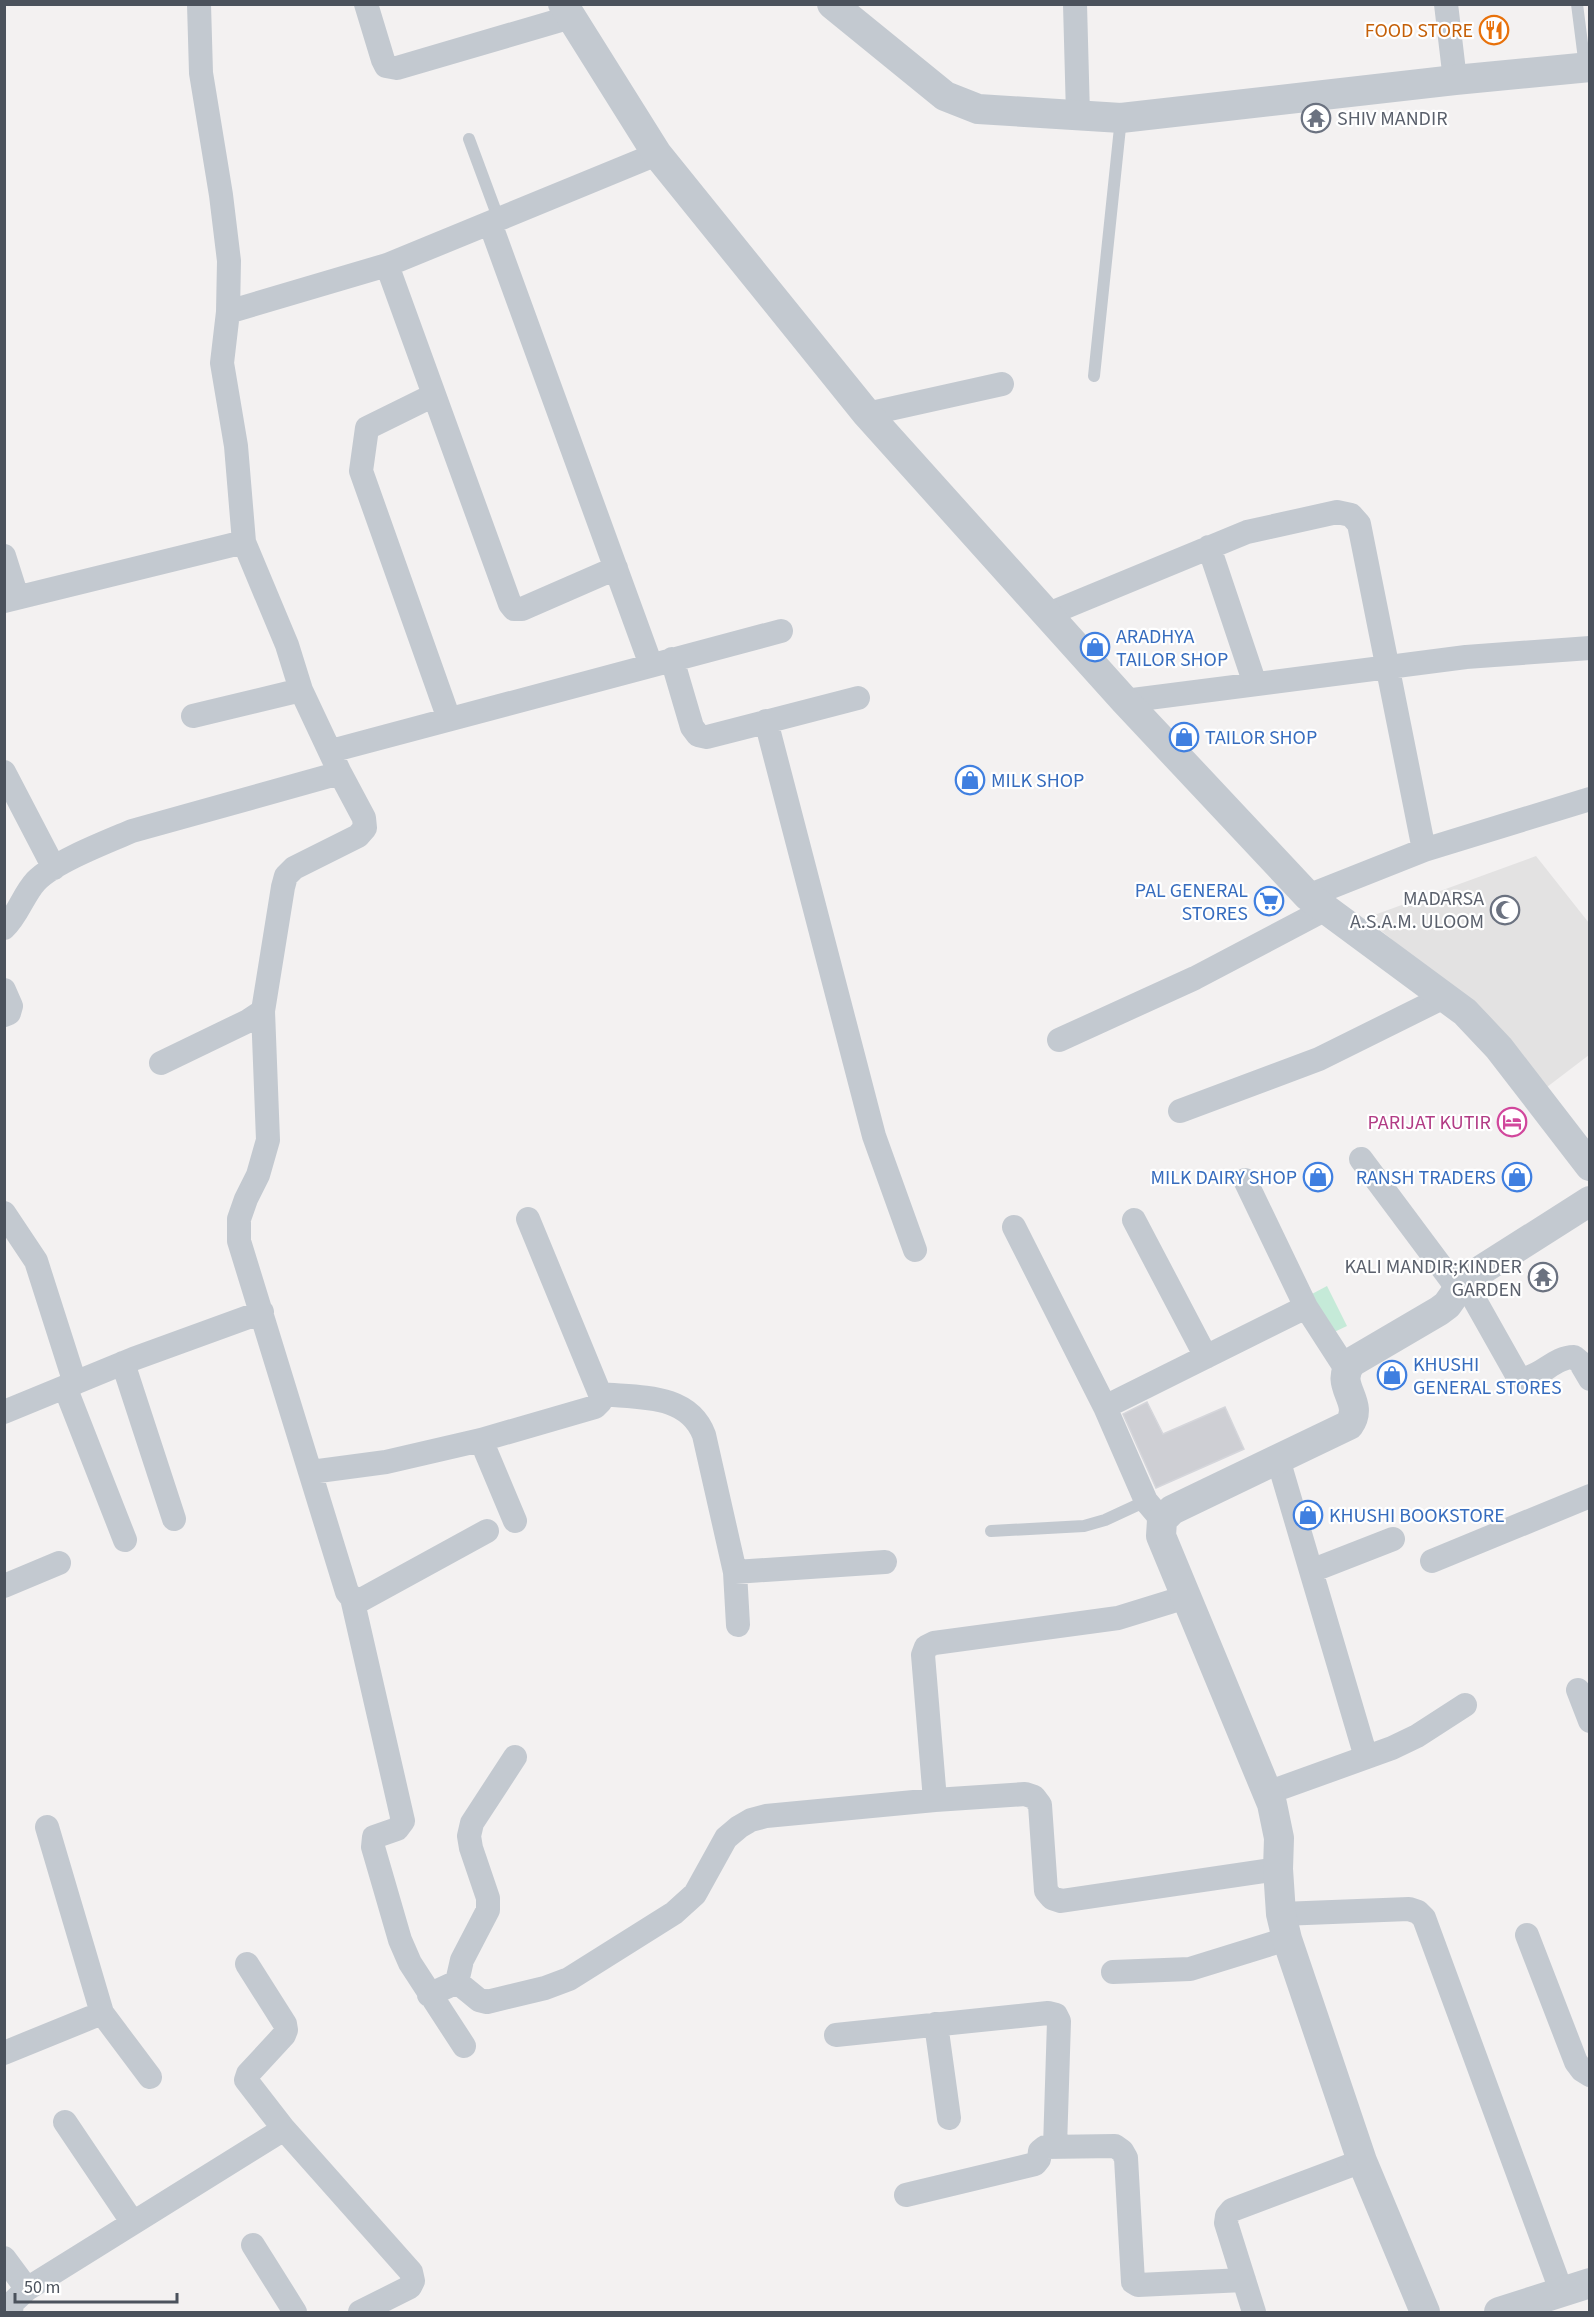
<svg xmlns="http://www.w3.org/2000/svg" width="1594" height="2317" font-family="'Source Sans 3',sans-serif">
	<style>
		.education { fill: #e3e2e2 }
		.green { fill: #c5ead8 }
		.building { fill: #cecfd4; stroke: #d5d6db; stroke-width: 1.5 }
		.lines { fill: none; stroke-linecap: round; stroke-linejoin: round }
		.service { stroke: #c3c9d0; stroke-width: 12 }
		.minor { stroke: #c3c9d0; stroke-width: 24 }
		.tertiary { stroke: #c3c9d0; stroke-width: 30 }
		.labels { text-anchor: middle; stroke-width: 4.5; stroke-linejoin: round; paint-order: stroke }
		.food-label { font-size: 20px; fill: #c56008; stroke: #fff; text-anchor: end }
		.worship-label { font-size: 20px; fill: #5b616d; stroke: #fff; text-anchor: end }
		.shop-label { font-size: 20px; fill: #366cbe; stroke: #fff; text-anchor: start }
		.hotel-label { font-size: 20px; fill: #b23c85; stroke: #fff; text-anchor: end }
	</style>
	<rect width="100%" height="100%" fill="#f3f1f1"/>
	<path class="education" d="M1536 856 1589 923V1055L1547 1087 1432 973 1366 918Z"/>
	<path class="green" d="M1327 1286 1347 1326 1332 1333 1310 1295Z"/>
	<path class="building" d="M1147 1402 1163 1434 1225 1407 1244 1449 1156 1488 1123 1414Z"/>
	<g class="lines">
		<path class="service" d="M1577 4 1585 67
			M469 139 499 220
			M1094 376 1121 118
			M991 1531 1084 1526 1105 1520 1146 1501"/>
		<path class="minor" d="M366 4 383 60 386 66 397 68 571 17
			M1075 4 1078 115
			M1446 4 1455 80
			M490 223 651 665
			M387 265 510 604 514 609H522L616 568
			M228 312 387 265 657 154
			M434 395 367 428 361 471 449 719
			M867 414 1002 384
			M1209 547 1255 684
			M4 556 17 597
			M4 601 244 542
			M1046 615 1247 532 1337 512 1351 515 1359 524 1424 850
			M672 659 692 727 698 735 707 737 858 698
			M1125 701 1466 657 1590 648
			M193 716 301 690
			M766 721 874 1136 915 1250
			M331 751 781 631
			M4 772 54 868
			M340 773 364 818 365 828 358 836 294 868 286 876 283 887 263 1011 268 1140 258 1175 246 1199 239 1219V1241L347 1592 352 1598 361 1600 487 1531
			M1308 896 1424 850 1590 799
			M4 928C18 915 23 895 36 881 54 862 106 842 132 831L340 773 301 690 287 645 244 542 236 446 222 363 228 312 229 261 221 195 201 73 199 4
			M4 990 11 1006 9 1013 4 1015
			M1059 1040 1195 978 1326 909
			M161 1063 248 1021 263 1011
			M1180 1111 1319 1059 1444 997
			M1361 1159 1458 1289
			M1245 1180 1306 1307 1346 1369
			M4 1213 36 1261 75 1383
			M1134 1220 1206 1357
			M1014 1227 1105 1407 1146 1501 1162 1520
			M1464 1281 1517 1375 1522 1379C1542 1377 1554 1357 1574 1357L1580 1362 1590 1379
			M123 1363 174 1519
			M65 1387 125 1540
			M600 1394C639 1398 688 1393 704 1435L735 1572 738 1625
			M1105 1407 1306 1307
			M4 1412 133 1359 262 1312
			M481 1440 515 1521
			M1278 1459 1366 1757
			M311 1472 386 1462 481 1440 595 1407 600 1402V1394L528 1219
			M1432 1561 1590 1496
			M1311 1571 1393 1539
			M735 1572 885 1562
			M4 1586 59 1563
			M352 1598 403 1821 397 1829 374 1837 373 1847 400 1940 410 1963 464 2046
			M1578 1690 1590 1721
			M1267 1793 1392 1748 1417 1736 1465 1705
			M935 1800 923 1655 926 1647 934 1643 1118 1618 1186 1597
			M47 1827 102 2013 150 2077
			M1281 1914 1409 1909 1418 1912 1424 1918 1562 2293
			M1527 1935 1576 2062 1582 2070 1590 2075
			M247 1964 285 2024 286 2030 284 2035 248 2074 246 2080 284 2129
			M1113 1972 1190 1969 1287 1939
			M457 1982 462 1960 488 1910V1898L471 1848 469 1836 472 1823 515 1757
			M429 1995 457 1982 479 2000 487 2002 545 1988 569 1979 674 1913 695 1894 726 1838 739 1827 751 1820 766 1816 935 1800 1025 1794 1034 1797 1040 1805 1046 1891 1052 1898 1061 1901 1278 1869
			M936 2024 949 2118
			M836 2035 1048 2013 1056 2015 1059 2021 1055 2147
			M4 2053 102 2013
			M65 2122 133 2223
			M906 2195 1035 2164 1039 2159 1040 2151 1045 2147 1115 2146 1122 2151 1126 2158 1133 2282 1138 2285 1244 2280
			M253 2245 295 2312
			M4 2258 27 2289 12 2303 11 2312
			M27 2289 284 2129 411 2272 413 2281 410 2287 360 2312
			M1254 2312 1226 2223 1227 2216 1232 2210 1362 2161"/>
		<path class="tertiary" d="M563 4 657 154 867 414 1125 701 1308 896 1465 1012 1499 1048 1590 1166
			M832 4 945 96 978 109 1121 118 1455 80 1590 67
			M1425 2312 1362 2161 1287 1939 1281 1914 1278 1869 1279 1838 1272 1804 1161 1536 1162 1520 1172 1510 1349 1425C1366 1401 1332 1386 1352 1362L1439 1311 1447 1305 1464 1281 1590 1201
			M1499 2312 1590 2283"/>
	</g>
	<defs>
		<g id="restaurant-ring" transform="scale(1.5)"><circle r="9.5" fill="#fff" stroke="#e8710a" stroke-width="1.5"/><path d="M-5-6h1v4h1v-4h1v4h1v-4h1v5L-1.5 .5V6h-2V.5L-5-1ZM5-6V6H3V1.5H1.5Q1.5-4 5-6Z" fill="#e8710a"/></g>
		<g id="temple-ring" transform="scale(1.5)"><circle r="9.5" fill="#fff" stroke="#6b7280" stroke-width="1.5"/><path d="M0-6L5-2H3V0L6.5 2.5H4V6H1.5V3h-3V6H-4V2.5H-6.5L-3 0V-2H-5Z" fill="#6b7280"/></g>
		<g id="shop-ring" transform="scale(1.5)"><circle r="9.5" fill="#fff" stroke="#3f7fe0" stroke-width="1.5"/><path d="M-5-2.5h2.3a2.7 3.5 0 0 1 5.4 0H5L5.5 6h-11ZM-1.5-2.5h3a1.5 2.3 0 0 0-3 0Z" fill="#3f7fe0"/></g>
		<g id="supermarket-ring" transform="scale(1.5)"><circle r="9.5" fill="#fff" stroke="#3f7fe0" stroke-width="1.5"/><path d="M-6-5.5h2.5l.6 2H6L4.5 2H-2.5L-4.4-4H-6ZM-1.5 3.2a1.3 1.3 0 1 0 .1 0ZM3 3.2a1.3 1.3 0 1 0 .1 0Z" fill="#3f7fe0"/></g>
		<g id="mosque-ring" transform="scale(1.5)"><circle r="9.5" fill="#fff" stroke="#6b7280" stroke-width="1.5"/><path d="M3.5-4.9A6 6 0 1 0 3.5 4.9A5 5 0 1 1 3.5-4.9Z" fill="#6b7280"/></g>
		<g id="hotel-ring" transform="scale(1.5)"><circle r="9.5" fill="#fff" stroke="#d1479c" stroke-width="1.5"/><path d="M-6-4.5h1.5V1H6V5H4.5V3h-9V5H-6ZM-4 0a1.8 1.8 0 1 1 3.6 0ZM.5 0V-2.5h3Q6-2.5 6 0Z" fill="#d1479c"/></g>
	</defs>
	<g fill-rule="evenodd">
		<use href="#restaurant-ring" x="1494" y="30"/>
		<use href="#temple-ring" x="1316" y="118"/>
		<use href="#shop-ring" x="1095" y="647"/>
		<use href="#shop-ring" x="1184" y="737"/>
		<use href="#shop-ring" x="970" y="780"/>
		<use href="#supermarket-ring" x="1269" y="901"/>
		<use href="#mosque-ring" x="1505" y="910"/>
		<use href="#hotel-ring" x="1512" y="1122"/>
		<use href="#shop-ring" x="1318" y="1177"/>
		<use href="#shop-ring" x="1517" y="1177"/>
		<use href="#temple-ring" x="1543" y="1277"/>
		<use href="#shop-ring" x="1392" y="1375"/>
		<use href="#shop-ring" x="1308" y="1515"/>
	</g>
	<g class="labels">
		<g class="food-label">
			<text x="1473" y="37">FOOD STORE</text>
		</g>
		<g class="worship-label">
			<text x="1337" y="125" text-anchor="start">SHIV MANDIR</text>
			<text x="1484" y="905">MADARSA<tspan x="1484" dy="23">A.S.A.M. ULOOM</tspan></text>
			<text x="1522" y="1273">KALI MANDIR;KINDER<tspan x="1522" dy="23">GARDEN</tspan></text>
		</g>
		<g class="shop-label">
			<text x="1116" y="643">ARADHYA<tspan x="1116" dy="23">TAILOR SHOP</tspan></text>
			<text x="1205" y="744">TAILOR SHOP</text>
			<text x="991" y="787">MILK SHOP</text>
			<text x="1248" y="897" text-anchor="end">PAL GENERAL<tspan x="1248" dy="23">STORES</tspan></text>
			<text x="1297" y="1184" text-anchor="end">MILK DAIRY SHOP</text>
			<text x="1496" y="1184" text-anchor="end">RANSH TRADERS</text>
			<text x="1413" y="1371">KHUSHI<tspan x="1413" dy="23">GENERAL STORES</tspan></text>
			<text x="1329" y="1522">KHUSHI BOOKSTORE</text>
		</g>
		<g class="hotel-label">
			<text x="1491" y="1129">PARIJAT KUTIR</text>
		</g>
	</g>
	<rect width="1594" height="2317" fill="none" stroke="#4b525c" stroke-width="12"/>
	<path d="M15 2293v9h162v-9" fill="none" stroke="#4b525c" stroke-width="3"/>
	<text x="24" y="2293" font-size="18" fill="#4b525c" stroke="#ffffff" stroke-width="4.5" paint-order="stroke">50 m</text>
</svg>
